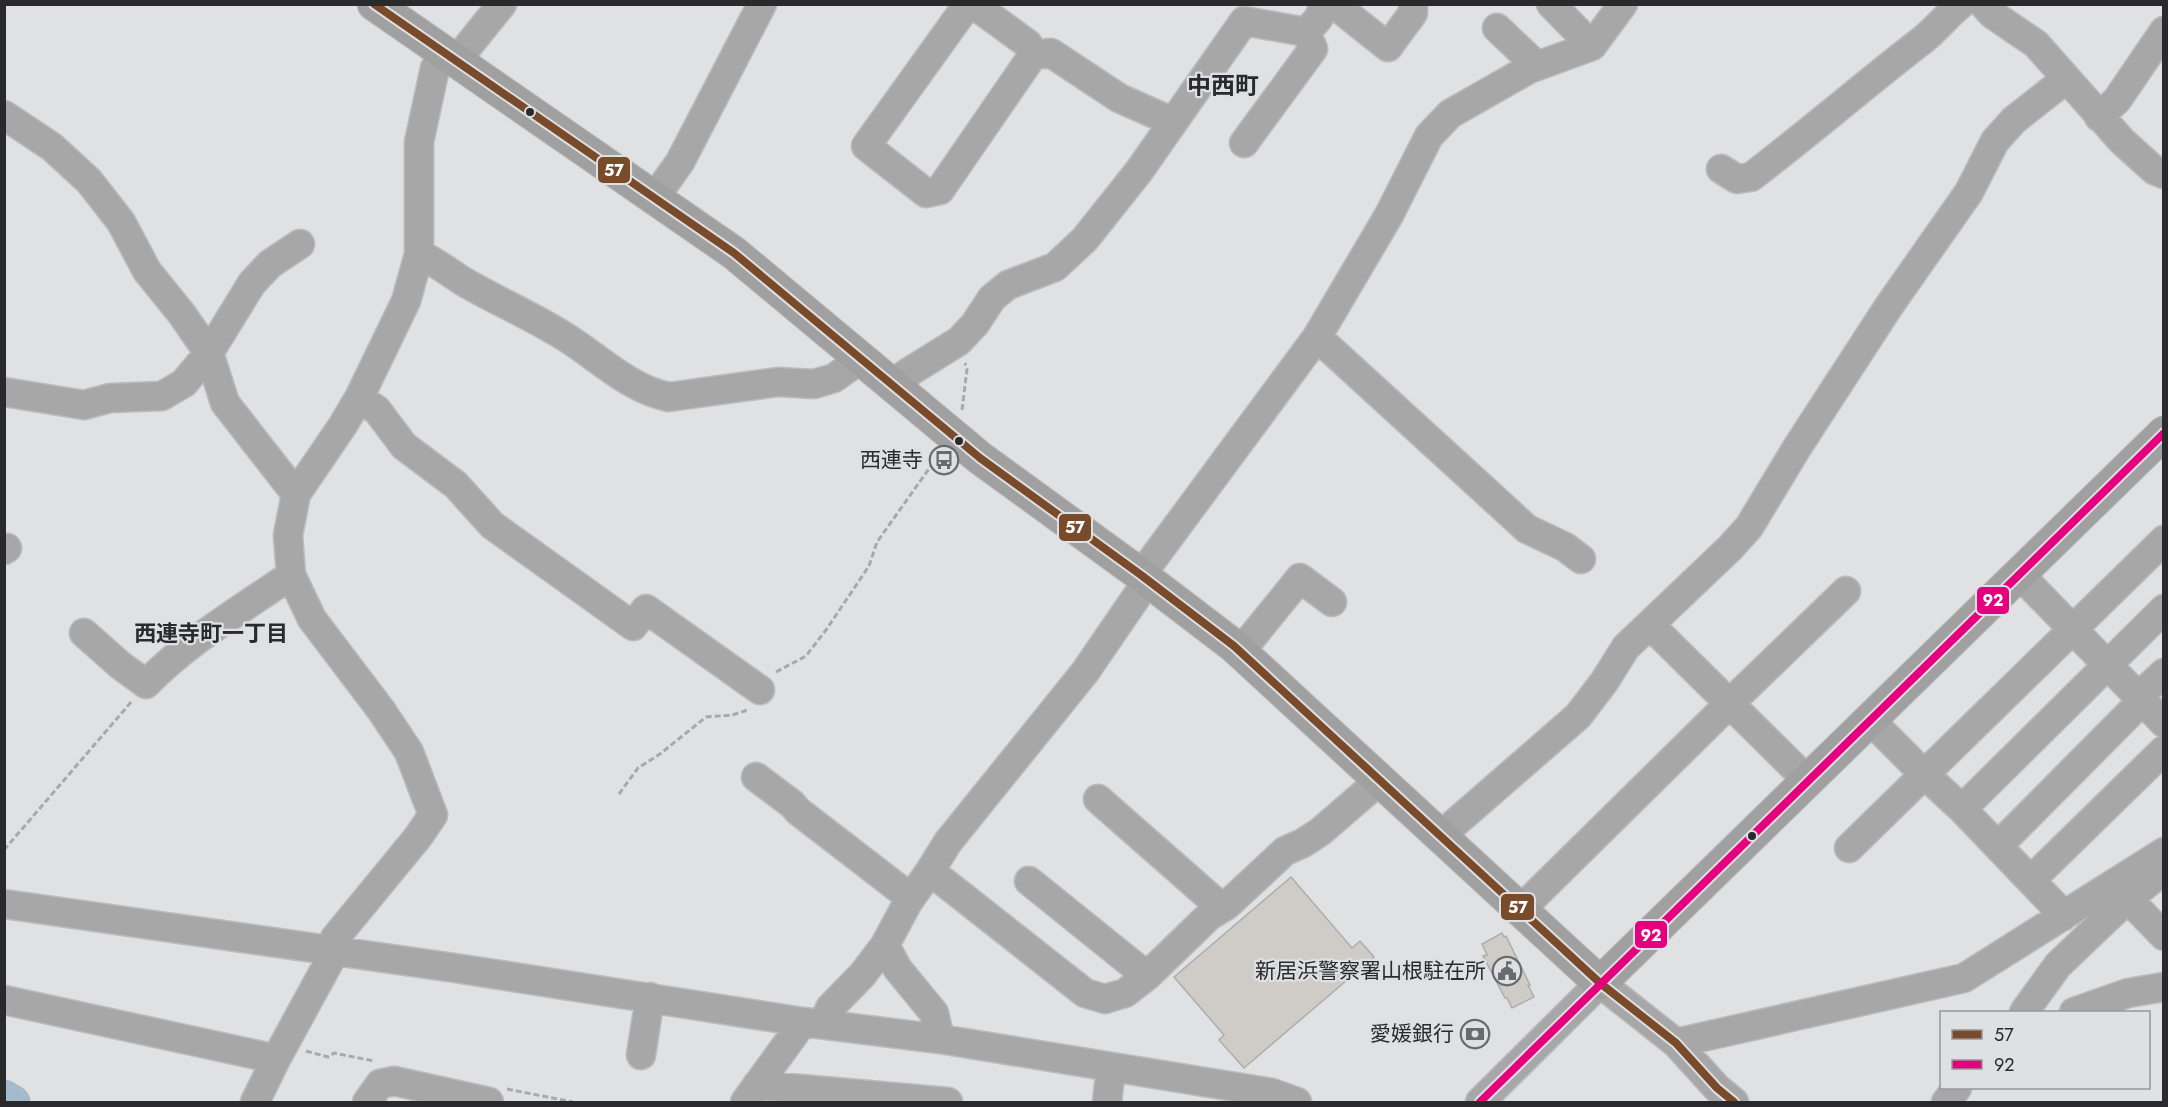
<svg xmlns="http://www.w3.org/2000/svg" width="2168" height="1107" font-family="Jost,'Noto Sans JP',sans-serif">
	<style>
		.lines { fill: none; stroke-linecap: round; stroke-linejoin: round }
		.river { stroke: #a4bacd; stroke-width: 33 }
		.building { fill: #cfcbc7; stroke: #acadad; stroke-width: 1.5 }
		.minor-casing { stroke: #bcbcbe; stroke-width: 31 }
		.major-casing { stroke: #bcbcbe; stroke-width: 35 }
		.path { stroke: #a8a9a9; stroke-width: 3; stroke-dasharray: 6 3; stroke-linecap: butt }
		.minor { stroke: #a8a7a8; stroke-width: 28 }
		.major { stroke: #a0a0a0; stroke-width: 33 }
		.bus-1-casing { stroke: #dee0e4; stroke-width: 12 }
		.bus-2-casing { stroke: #dee0e4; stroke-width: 12 }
		.bus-1 { stroke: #7a4b2a; stroke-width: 8 }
		.bus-2 { stroke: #e5007d; stroke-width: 8 }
		.bus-dot { fill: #2a2a2c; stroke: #dee0e4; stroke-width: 2 }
		.labels { text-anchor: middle; stroke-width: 4.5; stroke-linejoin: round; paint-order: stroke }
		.poi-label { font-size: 21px; fill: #2a2a2c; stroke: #dee0e4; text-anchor: end }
		.neighbourhood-label { font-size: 22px; font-weight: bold; fill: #2a2a2c; stroke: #dee0e4 }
		.quarter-label { font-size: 24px; font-weight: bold; fill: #2a2a2c; stroke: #dee0e4 }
		.line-badge { stroke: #dee0e4; stroke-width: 2 }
		.badge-label { font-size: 16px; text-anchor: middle; font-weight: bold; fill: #fff }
	</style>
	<rect width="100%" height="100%" fill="#dfe1e3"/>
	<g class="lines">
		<path class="river" d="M4 1096 14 1102"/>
	</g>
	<path class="building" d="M1291 877 1352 948 1360 941 1374 957 1244 1068 1219 1040 1224 1035 1174 977Z
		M1502 933 1504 937 1506 936 1530 985H1528L1534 997 1512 1008 1507 998H1505L1483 956 1487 955 1482 944Z"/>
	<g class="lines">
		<g class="minor-casing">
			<path id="minor" d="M968 4 866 146 926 193 940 190 1033 55 1051 53 1119 98 1173 122
				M973 4 1028 44 1033 55
				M1334 4 1388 47 1413 13V4
				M1551 4 1592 46
				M1983 4 1992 14 2036 44 2122 141 2154 170 2164 174
				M1497 28 1537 66
				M456 61 502 4
				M4 115 52 147 89 181 121 222 147 271 181 313 209 353 225 403 296 494
				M2099 117 2117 100 2164 31
				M1244 143 1313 49 1306 32
				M1721 169 1737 179 1751 177C1809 133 1863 86 1920 42 1935 31 1946 16 1961 4
				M655 197 680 162 762 4
				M419 254C436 262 450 273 466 283 499 302 534 317 567 338 600 359 630 389 669 397L778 382 814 384 834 378 862 358
				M1317 337 1527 529 1565 547 1581 559
				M895 385 906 374 959 341 975 324 992 298 1008 285 1055 267 1085 239 1139 171 1244 21 1306 32 1318 19 1325 4
				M4 392 84 405 110 398 162 396 184 383 209 353 252 283 270 264 300 244
				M359 398 377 410 404 446 456 485 492 525 633 626 646 609 760 690
				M4 550 7 548
				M2019 574 2164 723
				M1141 575 1317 337 1389 215 1429 136 1450 114 1529 69 1592 46 1623 4
				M1650 625 1808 781
				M84 633 120 665 146 684C188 641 242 609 291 575
				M1240 652 1300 578 1332 602
				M2138 697 2164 673
				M1870 720 1924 774 1962 809 2058 909 2062 917
				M756 777 792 804 798 811 911 898
				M1098 799 1222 908
				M1962 809 2164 609
				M1439 837 1578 716 1604 682 1626 647 1730 548 1749 527 1798 446 1889 306 1969 192 1995 141 2014 120 2066 79
				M1998 846 2142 701
				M1849 848 2164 540
				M930 871 1085 993 1105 999 1125 993 1147 976 1209 916 1227 905 1285 851 1303 843 1320 832 1379 781
				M2031 880 2164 750
				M1029 881 1147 976
				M2128 899 2164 936
				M4 904 455 968 803 1022 940 1039 1272 1093 1297 1102
				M1520 910 1729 704 1846 591
				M885 945 897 968 934 1013 940 1039
				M4 1000 276 1059
				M2024 1012 2058 965 2122 904 2160 873
				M2074 1012 2128 993 2164 987
				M823 1024 830 1008 863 974 885 945 908 902 930 871 948 842 1085 672 1148 580
				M1676 1043 1964 978 2164 852
				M641 1055 650 997
				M757 1085 948 1102
				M255 1102 276 1059 335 951V938L418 837 433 815 409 752 381 710 312 619 291 575 288 535 296 494 343 425 359 398 406 301 419 254V142L435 68 445 53
				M367 1102 380 1084 394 1081 489 1102
				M745 1102 803 1022
				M1107 1102 1111 1067
				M1480 1102 1600 983 1676 1043 1717 1088 1734 1102
				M1946 1102 1957 1088"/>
		</g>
		<g class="major-casing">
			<path id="major" d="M374 4 734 253 980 458 1141 575 1234 646 1600 983 2164 433"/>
		</g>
		<path class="path" d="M962 410 967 369 965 363
			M776 672 806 656 826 630 869 566 877 542 938 456
			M619 794 638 768 660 754 706 717 732 715 745 711 748 707
			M4 850 132 701
			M306 1051 328 1057 334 1053 374 1061
			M507 1089 573 1102"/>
		<use href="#minor" class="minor"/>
		<use href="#major" class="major"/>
		<g class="bus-1-casing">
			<path id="bus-1" d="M374 4 734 253 980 458 1141 575 1234 646 1600 983 1676 1043 1717 1088 1734 1102"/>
		</g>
		<g class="bus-2-casing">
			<path id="bus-2" d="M1480 1102 2164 433"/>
		</g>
		<use href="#bus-1" class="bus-1"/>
		<use href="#bus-2" class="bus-2"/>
	</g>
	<defs>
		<g id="bus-ring" transform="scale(1.5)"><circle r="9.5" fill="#dee0e4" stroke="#696a6c" stroke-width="1.5"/><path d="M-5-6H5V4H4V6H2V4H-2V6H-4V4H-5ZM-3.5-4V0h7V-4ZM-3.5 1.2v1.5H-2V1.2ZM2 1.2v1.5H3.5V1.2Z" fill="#696a6c"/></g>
		<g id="civic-ring" transform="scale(1.5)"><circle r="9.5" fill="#dee0e4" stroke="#696a6c" stroke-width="1.5"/><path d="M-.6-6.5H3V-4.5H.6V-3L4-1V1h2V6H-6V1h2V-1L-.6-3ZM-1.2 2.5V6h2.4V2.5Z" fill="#696a6c"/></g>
		<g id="bank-ring" transform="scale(1.5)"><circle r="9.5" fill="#dee0e4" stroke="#696a6c" stroke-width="1.5"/><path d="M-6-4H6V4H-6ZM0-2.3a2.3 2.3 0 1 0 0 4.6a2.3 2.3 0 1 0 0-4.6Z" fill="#696a6c"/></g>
	</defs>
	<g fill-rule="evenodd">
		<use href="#bus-ring" x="944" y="460"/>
		<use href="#civic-ring" x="1507" y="971"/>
		<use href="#bank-ring" x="1475" y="1034"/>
	</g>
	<g class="bus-dot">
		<circle cx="530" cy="112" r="5"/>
		<circle cx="959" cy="441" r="5"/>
		<circle cx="1752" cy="836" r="5"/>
	</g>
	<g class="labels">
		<g class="poi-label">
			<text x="923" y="467">西連寺</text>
			<text x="1486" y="978">新居浜警察署山根駐在所</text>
			<text x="1454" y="1041">愛媛銀行</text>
		</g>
		<g class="neighbourhood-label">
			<text x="211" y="641">西連寺町一丁目</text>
		</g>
		<g class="quarter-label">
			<text x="1223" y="94">中西町</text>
		</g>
	</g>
	<g class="line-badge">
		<rect x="597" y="156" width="34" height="28" rx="6" fill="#7a4b2a"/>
		<rect x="1058" y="513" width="34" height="29" rx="6" fill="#7a4b2a"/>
		<rect x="1976" y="586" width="34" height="29" rx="6" fill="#e5007d"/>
		<rect x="1500" y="893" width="35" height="28" rx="6" fill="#7a4b2a"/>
		<rect x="1634" y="920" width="34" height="29" rx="6" fill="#e5007d"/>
	</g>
	<g class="badge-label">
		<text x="614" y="176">57</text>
		<text x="1075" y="533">57</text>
		<text x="1993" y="606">92</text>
		<text x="1518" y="913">57</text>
		<text x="1651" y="941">92</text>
	</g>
	<rect width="2168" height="1107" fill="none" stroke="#2a2a2c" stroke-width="12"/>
	<rect x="1940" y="1011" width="210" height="78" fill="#dee0e4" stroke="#96979a" stroke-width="1.5"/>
	<rect x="1952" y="1030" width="30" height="9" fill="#7a4b2a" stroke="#96979a" stroke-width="1.5"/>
	<text x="1994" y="1041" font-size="18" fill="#2a2a2c">57</text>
	<rect x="1952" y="1060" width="30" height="9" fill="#e5007d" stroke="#96979a" stroke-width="1.5"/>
	<text x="1994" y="1071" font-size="18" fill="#2a2a2c">92</text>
</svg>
